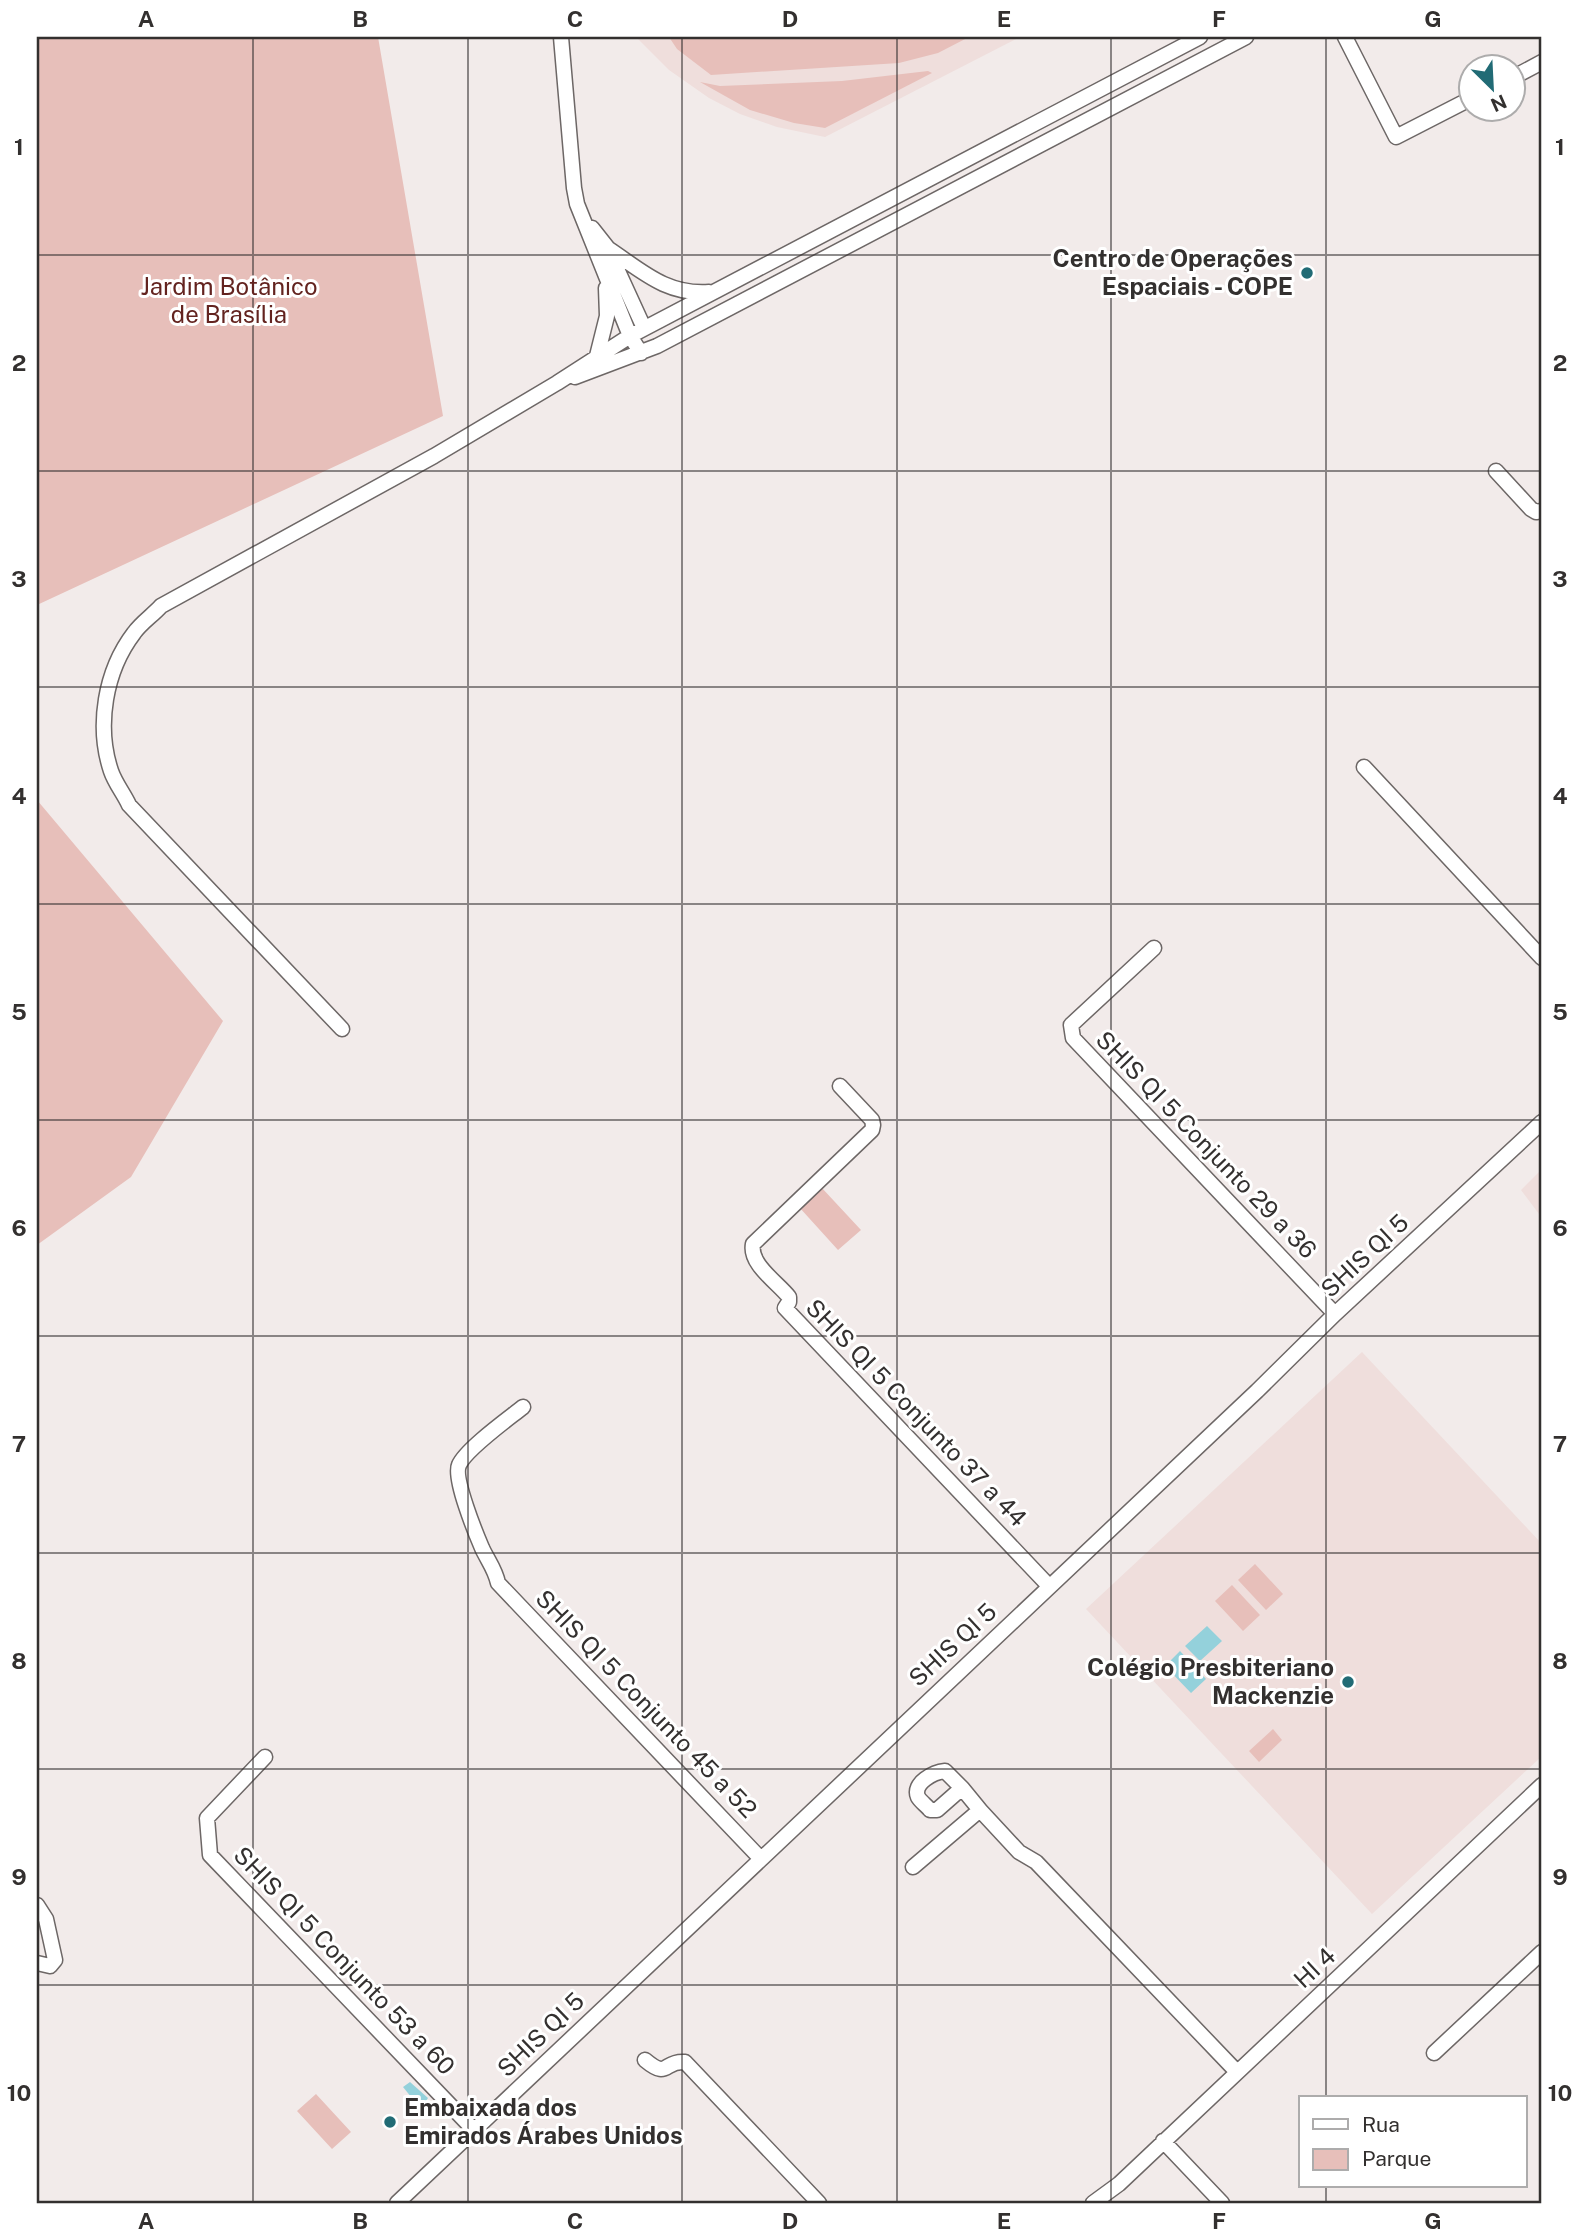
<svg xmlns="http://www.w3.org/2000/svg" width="1579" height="2240" font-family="'Public Sans',sans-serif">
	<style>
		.built { fill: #efdedc }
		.green { fill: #e7bfba }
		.water { fill: #94d1db }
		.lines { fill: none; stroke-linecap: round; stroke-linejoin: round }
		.minor-casing { stroke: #6d6766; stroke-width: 17 }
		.minor { stroke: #fff; stroke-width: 14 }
		.grid { fill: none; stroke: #33302f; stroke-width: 2; stroke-opacity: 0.55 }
		.poi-dot { fill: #216b75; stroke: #fff; stroke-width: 2.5 }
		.labels { text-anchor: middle; stroke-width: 6; stroke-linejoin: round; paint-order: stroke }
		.poi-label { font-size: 24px; font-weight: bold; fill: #33302f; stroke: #fff; text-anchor: end }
		.park-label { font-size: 24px; fill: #63231f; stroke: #fff }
		.street-label { font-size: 24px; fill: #33302f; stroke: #fff }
		.neatline { fill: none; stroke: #33302f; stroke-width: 2.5 }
		.grid-label { font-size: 23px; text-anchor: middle; font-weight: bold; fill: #33302f }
	</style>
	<rect width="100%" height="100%" fill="#f2ebea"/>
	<path class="built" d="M636 37H1020L825 137 777 127 740 114 709 98 669 70Z
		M1542 1169V1218L1521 1190Z
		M1362 1352 1542 1544V1756L1372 1914 1086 1609Z"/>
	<path class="green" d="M37 37H378L443 416 37 605Z
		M669 37H969L938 53 899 63 711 75 677 49Z
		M928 71 932 73 825 128 794 123 750 110 700 82 720 86 842 81Z
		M37 800 223 1021 131 1177 37 1245Z
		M821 1187 861 1230 838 1250 799 1207Z
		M1255 1564 1283 1594 1266 1610 1238 1580Z
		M1232 1585 1260 1615 1243 1631 1215 1601Z
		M1273 1729 1282 1740 1259 1762 1249 1751Z
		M316 2094 351 2132 332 2149 297 2111Z"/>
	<path class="water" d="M1207 1626 1222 1641 1200 1661 1185 1646Z
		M1180 1651 1206 1679 1191 1693 1165 1666Z
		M410 2082 428 2098 426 2101 416 2103 403 2087Z"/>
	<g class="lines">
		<g class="minor-casing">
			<path id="minor" d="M561 37 574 188 577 204 630 336 641 353
				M1345 37 1396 137 1470 99
				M1512 78 1542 62
				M592 228 607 247 644 328
				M609 249C642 271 666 295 709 292
				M597 356 607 316 606 288
				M575 377 657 346 1246 37
				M1496 471 1531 509 1536 512 1542 511
				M1364 767 1542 958
				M1154 948 1071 1025 1073 1038 1335 1314
				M342 1029 129 805C124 794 115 783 111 771 96 726 105 671 134 633 141 623 153 615 161 606L434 456 557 383 630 336 1200 37
				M840 1086 872 1120 873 1125 872 1130 753 1244C749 1264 777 1282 789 1297V1302L785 1308 1049 1586
				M523 1407C508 1419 466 1449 459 1465 453 1478 476 1534 482 1548 488 1561 495 1569 498 1583L760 1858
				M265 1757 207 1818 210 1855 474 2130
				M980 1810 1019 1852 1036 1862 1237 2072
				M913 1867 980 1810 962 1788 937 1810H930C927 1806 920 1801 918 1797 912 1783 934 1772 945 1771L962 1788
				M37 1905 46 1919 55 1960 50 1966 37 1963
				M1434 2053 1542 1952
				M645 2060C669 2080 663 2060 685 2062L819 2203
				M1163 2141 1222 2203
				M397 2203 1257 1391 1335 1314 1542 1122
				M1093 2203 1119 2184 1542 1785"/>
		</g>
		<use href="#minor" class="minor"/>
	</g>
	<path class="grid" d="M253 37V2203M468 37V2203M682 37V2203M897 37V2203M1111 37V2203M1326 37V2098M37 255H1542M37 471H1542M37 687H1542M37 904H1542M37 1120H1542M37 1336H1542M37 1553H1542M37 1769H1542M37 1985H1542M1326 2186V2203"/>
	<g class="poi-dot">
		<circle cx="1307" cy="273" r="7"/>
		<circle cx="1348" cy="1682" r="7"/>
		<circle cx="390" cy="2122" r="7"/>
	</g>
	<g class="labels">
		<g class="poi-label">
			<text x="1293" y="267">Centro de Operações<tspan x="1293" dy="28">Espaciais - COPE</tspan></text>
			<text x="1334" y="1676">Colégio Presbiteriano<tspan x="1334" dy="28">Mackenzie</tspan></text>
			<text x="404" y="2116" text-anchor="start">Embaixada dos<tspan x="404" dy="28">Emirados Árabes Unidos</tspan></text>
		</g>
		<g class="park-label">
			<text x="229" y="295">Jardim Botânico<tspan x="229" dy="28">de Brasília</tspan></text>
		</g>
		<g class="street-label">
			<text transform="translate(1206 1145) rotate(46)" y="8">SHIS QI 5 Conjunto 29 a 36</text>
			<text transform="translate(1365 1256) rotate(-43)" y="8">SHIS QI 5</text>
			<text transform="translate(916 1413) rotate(46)" y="8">SHIS QI 5 Conjunto 37 a 44</text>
			<text transform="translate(953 1645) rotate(-43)" y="8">SHIS QI 5</text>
			<text transform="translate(646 1704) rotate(46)" y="8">SHIS QI 5 Conjunto 45 a 52</text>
			<text transform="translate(344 1961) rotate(46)" y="8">SHIS QI 5 Conjunto 53 a 60</text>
			<text transform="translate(1315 1968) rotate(-43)" y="8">HI 4</text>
			<text transform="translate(541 2035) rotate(-44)" y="8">SHIS QI 5</text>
		</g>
	</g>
	<rect width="1579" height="2240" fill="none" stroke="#ffffff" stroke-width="77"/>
	<rect x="1299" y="2096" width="228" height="91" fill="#ffffff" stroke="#adacac" stroke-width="2"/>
	<rect x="1313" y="2119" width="35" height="10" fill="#ffffff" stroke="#adacac" stroke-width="2"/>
	<text x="1362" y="2132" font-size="21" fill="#33302f">Rua</text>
	<rect x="1313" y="2149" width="35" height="21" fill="#e7bfba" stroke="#adacac" stroke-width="2"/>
	<text x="1362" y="2166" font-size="21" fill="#33302f">Parque</text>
	<g transform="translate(1492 88) rotate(156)"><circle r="33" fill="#ffffff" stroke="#adacac" stroke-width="2"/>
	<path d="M0-5L12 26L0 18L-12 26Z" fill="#216b75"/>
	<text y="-10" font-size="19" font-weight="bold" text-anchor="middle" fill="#33302f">N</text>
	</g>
	<rect x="38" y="38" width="1502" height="2164" class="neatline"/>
	<g class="grid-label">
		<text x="146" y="27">A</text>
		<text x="360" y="27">B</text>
		<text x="575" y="27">C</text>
		<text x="790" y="27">D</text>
		<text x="1004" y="27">E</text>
		<text x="1219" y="27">F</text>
		<text x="1433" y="27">G</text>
		<text x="19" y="155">1</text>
		<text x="1560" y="155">1</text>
		<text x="19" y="371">2</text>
		<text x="1560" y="371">2</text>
		<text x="19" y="587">3</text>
		<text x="1560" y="587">3</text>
		<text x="19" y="804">4</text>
		<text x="1560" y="804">4</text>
		<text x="19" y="1020">5</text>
		<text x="1560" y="1020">5</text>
		<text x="19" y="1236">6</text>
		<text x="1560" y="1236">6</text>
		<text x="19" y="1452">7</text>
		<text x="1560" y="1452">7</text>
		<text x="19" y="1669">8</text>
		<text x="1560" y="1669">8</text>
		<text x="19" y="1885">9</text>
		<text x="1560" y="1885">9</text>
		<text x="19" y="2101">10</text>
		<text x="1560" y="2101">10</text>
		<text x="146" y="2229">A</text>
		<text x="360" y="2229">B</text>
		<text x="575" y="2229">C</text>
		<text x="790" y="2229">D</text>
		<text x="1004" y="2229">E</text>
		<text x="1219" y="2229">F</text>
		<text x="1433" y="2229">G</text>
	</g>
</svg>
